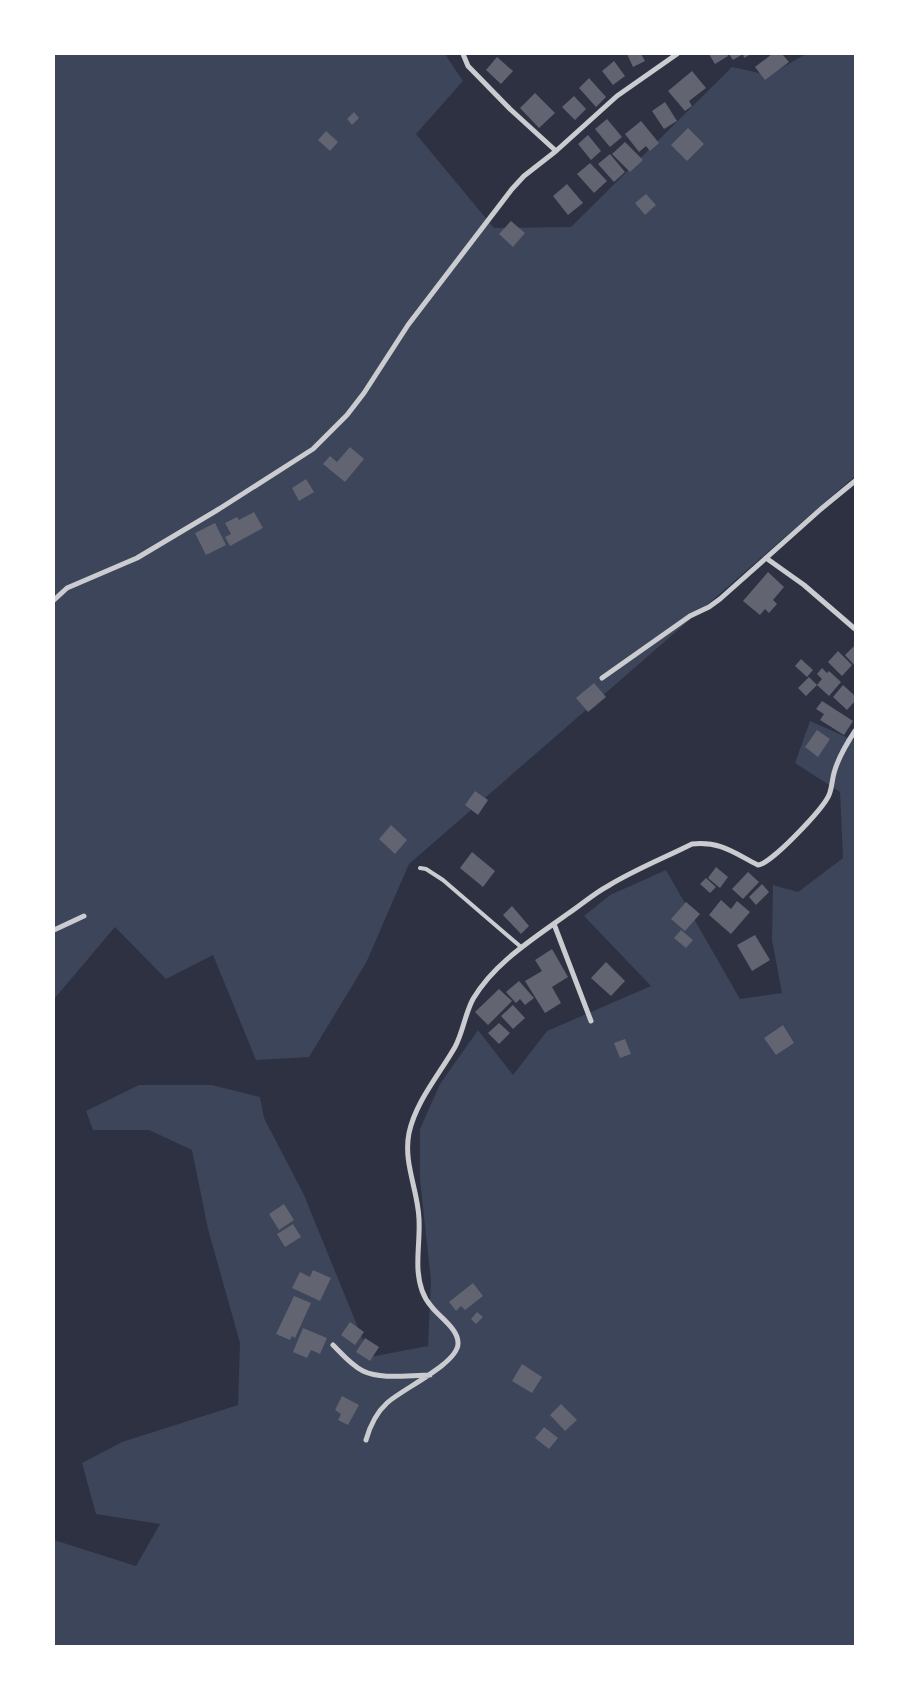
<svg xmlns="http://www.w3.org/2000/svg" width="909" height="1700" font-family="Figtree,sans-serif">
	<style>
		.green { fill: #3c4559 }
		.building { fill: #626471 }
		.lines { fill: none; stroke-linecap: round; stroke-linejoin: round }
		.service { stroke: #caccd0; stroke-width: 4 }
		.minor { stroke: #caccd0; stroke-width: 5 }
	</style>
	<rect width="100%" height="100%" fill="#2d3142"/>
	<path class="green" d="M54 54H445L463 81 416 134 494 228 571 227 732 67 769 75 806 54H855V476L409 864 366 963 309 1057 256 1060 213 955 166 979 115 927 54 999Z
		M810 721 855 741V1646H54V1540L136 1566 160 1524 96 1514 82 1463 122 1442 238 1405 240 1343 208 1229 192 1150 149 1130H93L86 1111 139 1085H212L260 1097 264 1118 304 1195 370 1357 428 1346 431 1280 420 1180V1129L440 1084 478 1030 513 1075 547 1031 651 986 584 916 610 895 666 870 740 999 782 993 772 940 773 885 798 892 843 858 840 792 795 763Z"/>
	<path class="building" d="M627 54H641L645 61 633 67Z
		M709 54H727L728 56 715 64Z
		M729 54H751L744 58 743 54 733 60Z
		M772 54H782L789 62 765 80 755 67Z
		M497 57 513 71 501 84 486 70Z
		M614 61 625 76 613 85 602 71Z
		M692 71 706 88 689 101 692 106 685 111 668 91Z
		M589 78 606 97 596 107 579 88Z
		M535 93 555 113 539 128 520 108Z
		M574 96 586 109 575 120 562 107Z
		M665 102 677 121 664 129 652 111Z
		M354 112 359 118 352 125 347 119Z
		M607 119 622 137 610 147 595 129Z
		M641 121 659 143 650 151 646 146 639 152 625 134Z
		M688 128 704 144 687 161 671 145Z
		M326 131 338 142 330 151 318 140Z
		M588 135 601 151 591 160 578 144Z
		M625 142 643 160 630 172 612 154Z
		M610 154 625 172 614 182 598 164Z
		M590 163 607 181 594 193 577 174Z
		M567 184 583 203 568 215 553 196Z
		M646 194 656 205 645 215 635 203Z
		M511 221 525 233 513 247 499 234Z
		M350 447 364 459 345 482 323 464 330 456 337 462Z
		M306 479 314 492 299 501 292 488Z
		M254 512 263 528 230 546 225 537 231 534 225 523 237 517 239 520Z
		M215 523 226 545 206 555 195 533Z
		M768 572 784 587 773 600 777 604 769 613 765 609 760 615 743 601Z
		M855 645V666L845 655Z
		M838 651 852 665 842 676 828 662Z
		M801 659 813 670 807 677 795 666Z
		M822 668 827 673 829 671 841 682 829 696 817 685 822 679 817 674Z
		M809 677 817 685 806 696 798 688Z
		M594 683 606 697 588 712 576 698Z
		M843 685 855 696V701L847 710 833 697Z
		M822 701 853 721 844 735 820 720 824 714 816 709Z
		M817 730 830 739 818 757 805 747Z
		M475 791 488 800 478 815 465 805Z
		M391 825 407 840 395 854 379 839Z
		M472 852 495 871 483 887 460 868Z
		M716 867 728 877 720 888 708 878Z
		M748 872 759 882 743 899 732 889Z
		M706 878 716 887 710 893 700 884Z
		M762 884 769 892 756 905 749 897Z
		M721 900 731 909 737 901 750 912 731 934 709 915Z
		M686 902 700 914 685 931 671 919Z
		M512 906 529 926 521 934 503 915Z
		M681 930 693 940 686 948 674 938Z
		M755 935 770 960 752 971 737 945Z
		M552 949 568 977 552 987 561 1003 545 1013 525 981 542 971 535 960Z
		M606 962 625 981 611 996 591 978Z
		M519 981 534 998 525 1005 520 999 516 1003 506 992Z
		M499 989 512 1001 488 1025 475 1012Z
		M513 1005 525 1018 513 1029 501 1016Z
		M499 1023 510 1033 499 1044 488 1033Z
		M783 1025 794 1043 776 1055 764 1038Z
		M625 1039 631 1054 620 1058 614 1043Z
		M284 1204 294 1220 279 1230 269 1214Z
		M293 1224 301 1237 285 1247 277 1234Z
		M313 1270 331 1278 320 1301 292 1288 300 1272 310 1277Z
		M473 1283 483 1296 465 1310 461 1306 456 1311 449 1302Z
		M294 1296 311 1303 295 1338 292 1336 290 1340 276 1334Z
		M477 1312 483 1317 476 1324 471 1319Z
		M350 1322 364 1332 355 1345 341 1335Z
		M303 1328 327 1338 320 1354 311 1350 307 1358 293 1352Z
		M365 1338 379 1347 370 1361 356 1352Z
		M522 1364 542 1377 532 1393 512 1381Z
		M342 1396 359 1405 348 1425 338 1420 341 1414 335 1410Z
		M561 1404 577 1420 565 1431 550 1415Z
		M544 1427 558 1438 549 1449 535 1438Z"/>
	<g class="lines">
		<path class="service" d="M420 868 426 869 443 880 521 947"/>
		<path class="minor" d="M463 54 468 66 510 109 556 151
			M766 558 804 585 855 629
			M54 600 67 588 137 558 219 509 313 449 347 415 364 393 408 325 512 189 524 176 556 151 617 96 677 54
			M602 678 690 616 709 607 720 599 821 509 855 481
			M554 924 591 1021
			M54 930 84 916
			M333 1345C342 1354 351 1365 363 1371 382 1380 409 1375 430 1375
			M366 1440C370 1426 376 1413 387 1403 402 1389 457 1364 458 1344 459 1329 439 1317 431 1306 422 1296 419 1283 418 1270 417 1253 420 1236 419 1219 418 1190 403 1163 409 1133 416 1101 439 1075 455 1047 463 1032 465 1014 473 999 494 963 533 939 566 915 580 906 593 894 608 886 634 870 664 858 692 844 721 841 734 853 758 865 770 865 823 809 829 795 832 788 832 780 834 773 838 758 847 743 855 731"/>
	</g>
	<rect width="909" height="1700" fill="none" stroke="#ffffff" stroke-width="110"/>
</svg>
